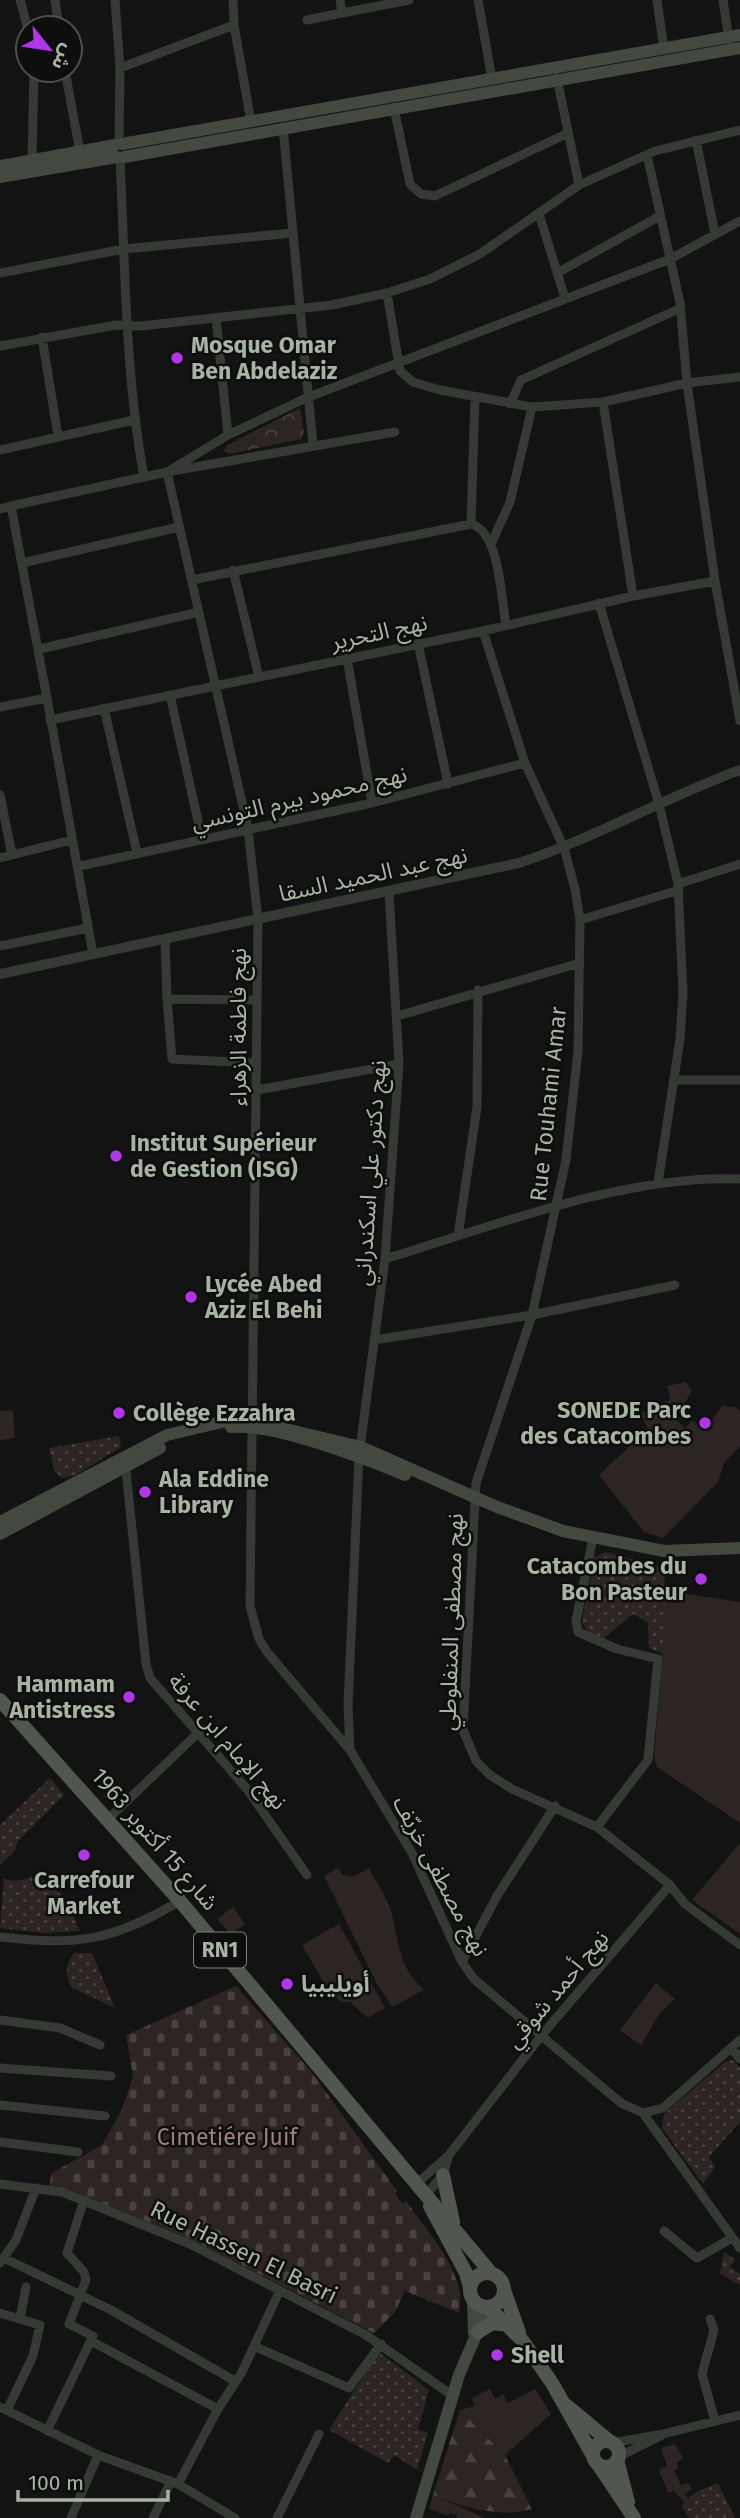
<svg xmlns="http://www.w3.org/2000/svg" width="740" height="2518" font-family="'Fira Sans','Noto Sans Arabic',sans-serif">
	<style>
		.grass { fill: url(#grass-dots) }
		.forest { fill: url(#forest-firs) }
		.cemetery { fill: url(#cemetery-stones) }
		.park { fill: url(#park-crowns) }
		.garden { fill: #2d2524 }
		.lines { fill: none; stroke-linecap: round; stroke-linejoin: round }
		.minor { stroke: #363a35; stroke-width: 9 }
		.tertiary { stroke: #363a35; stroke-width: 10 }
		.secondary { stroke: #434841; stroke-width: 12 }
		.primary { stroke: #51574f; stroke-width: 14 }
		.poi-dot { fill: #b036e7; stroke: #0d0e0d; stroke-width: 2.5 }
		.labels { text-anchor: middle; stroke-width: 5; stroke-linejoin: round; paint-order: stroke }
		.shield { fill: #0d0e0d; stroke: #7a8277; stroke-width: 2 }
		.shield-label { font-size: 21px; font-weight: bold; fill: #a8b3a4 }
		.poi-label { font-size: 23px; font-weight: bold; fill: #a8b3a4; stroke: #0d0e0d; text-anchor: start }
		.street-label { font-size: 23px; fill: #a8b3a4; stroke: #0d0e0d }
		.park-label { font-size: 23px; fill: #9d7f7c; stroke: #0d0e0d }
	</style>
	<defs>
		<pattern id="grass-dots" width="8" height="8" patternUnits="userSpaceOnUse" patternTransform="scale(1.75)"><rect width="8" height="8" fill="#2d2524"/><path d="M2 2h.1M6 6h.1" fill="none" stroke="#494241" stroke-width="1.8" stroke-linecap="round"/></pattern>
		<pattern id="forest-firs" width="22" height="20" patternUnits="userSpaceOnUse" patternTransform="scale(1.75)"><rect width="22" height="20" fill="#2d2524"/><path d="M5 1l3.5 6h-7zM16 11l3.5 6h-7z" fill="#494241"/></pattern>
		<pattern id="cemetery-stones" width="16" height="16" patternUnits="userSpaceOnUse" patternTransform="scale(1.75)"><rect width="16" height="16" fill="#2d2524"/><path d="M2 7V4a2 2 0 0 1 4 0v3zM10 15v-3a2 2 0 0 1 4 0v3z" fill="#494241"/></pattern>
		<pattern id="park-crowns" width="20" height="18" patternUnits="userSpaceOnUse" patternTransform="scale(1.75)"><rect width="20" height="18" fill="#2d2524"/><path d="M2 6a3 3 0 1 1 6 0M12 15a3 3 0 1 1 6 0" fill="none" stroke="#494241"/></pattern>
	</defs>
	<rect width="100%" height="100%" fill="#121312"/>
	<path class="grass" d="M119 1436 121 1447 76 1475 62 1478 55 1473 49 1448Z
		M606 1552 664 1568 665 1590 668 1591 663 1654 649 1648 648 1623 633 1614 604 1638 587 1632 582 1621 594 1557Z
		M50 1778 64 1795 18 1841 15 1851 0 1865V1825Z
		M38 1875 65 1898 80 1931 42 1933 0 1928 4 1879 17 1881Z
		M74 1953H92L115 2008 71 1987C65 1973 65 1965 74 1953Z
		M734 2060 740 2069V2122L709 2157 715 2167 703 2184 662 2128 664 2114 726 2061Z
		M724 2252 735 2260 730 2267 740 2274V2285L720 2274Z
		M379 2352 429 2390 418 2429 428 2433 417 2470 394 2455 388 2463 329 2430Z
		M718 2483 735 2518H689L682 2507C690 2491 706 2489 718 2483Z"/>
	<path class="forest" d="M460 2410 505 2455 532 2509C502 2518 463 2508 433 2495Z"/>
	<path class="cemetery" d="M236 1986 310 2070 397 2191 395 2194 403 2204 406 2201C427 2231 468 2274 459 2313L405 2291 395 2312 374 2333 189 2238 61 2187 49 2186 52 2173 102 2145 122 2110 133 2076 126 2035Z"/>
	<path class="park" d="M300 408 304 433 301 439 230 454 224 451 227 445Z"/>
	<path class="garden" d="M686 1382 692 1392 674 1418 685 1428 692 1420 705 1429 722 1406 735 1407 740 1411V1446L724 1463 718 1482 663 1538 644 1532 599 1475 648 1429 640 1413 670 1400 667 1386Z
		M13 1410 15 1438 0 1440V1411Z
		M668 1591 740 1602V1823L657 1767 654 1757Z
		M740 1843V1934L692 1900Z
		M338 1868 342 1874 353 1877 369 1868C378 1885 391 1903 394 1923 400 1952 401 1968 424 1990L392 2007 376 1982 324 1876Z
		M233 1907 245 1924 231 1934 217 1919Z
		M339 1924 385 2008 368 2018 350 2002H341L327 1988 302 1945Z
		M656 1983 675 1999 660 2013 641 2045 620 2030Z
		M490 2389 495 2399 503 2394 508 2403 535 2389 551 2414 505 2455 460 2410 475 2406 472 2398Z
		M675 2444 683 2458 677 2463 678 2469 674 2470 681 2485 688 2483 692 2489 685 2494 688 2499 684 2502 674 2491 668 2493 659 2470 667 2466 661 2448Z
		M433 2495 485 2518H456L457 2515 450 2513 448 2516 429 2509Z"/>
	<g class="lines">
		<path class="minor" d="M20 0 28 29
			M55 0 59 28
			M115 0 120 68 119 144
			M233 0 234 25 251 122
			M478 0 492 79
			M657 0 664 49
			M723 0 729 40
			M342 13 409 0
			M307 20 342 13 340 0
			M120 68 234 25
			M65 70 80 152
			M557 78 579 185
			M394 108 410 184 421 194 435 196 568 133
			M283 127 313 445
			M696 140 715 234
			M647 155 680 303 687 383 715 581 740 721
			M120 158C125 265 125 372 144 477
			M32 160 34 70
			M539 214 565 298
			M0 273 124 249 292 233
			M557 273 660 216
			M387 293 400 371 413 382 440 390 532 407 603 402 687 383 740 377
			M216 318 228 435
			M42 337 58 436
			M0 346 116 325 141 326 332 305 387 293 430 279 480 254 579 185 655 151 740 130
			M603 402 633 596
			M510 404 521 380 681 308
			M0 450 134 420
			M172 471 395 432
			M167 472 228 435 306 398 670 259 740 221
			M0 509 11 506
			M471 524 475 397
			M492 542 510 502 532 407
			M22 563 179 527
			M233 570 259 677
			M192 580 471 524C500 531 501 599 506 625
			M599 603 659 804 678 884 683 993 680 1039 658 1183
			M483 631 525 763 564 848 575 889 580 920 578 1051 566 1160 532 1315 476 1483 463 1730 476 1761 490 1775 512 1789 597 1827 670 1885 685 1904 740 1945
			M418 643 448 784
			M40 649 199 612
			M347 658 372 803
			M170 695 202 839
			M47 698 11 506 167 472 248 829 258 920 250 1606 259 1639 267 1652 350 1750
			M0 707 47 698 93 954
			M104 708 137 853
			M50 720 483 631 633 596 715 581
			M0 795 12 855
			M0 858 72 840
			M80 866 372 803 525 763
			M678 884 740 864
			M389 892 399 1064 385 1259 359 1456 348 1705 350 1750 412 1853 462 1962 474 1979 621 2103 643 2113 740 2248
			M580 920 679 890
			M165 939 167 999 256 1000
			M0 946 88 928
			M167 999 172 1059 257 1063
			M397 1016 580 963
			M674 1080H740
			M257 1090 399 1064
			M458 1236 477 1107 478 990
			M385 1259C494 1226 626 1174 740 1179
			M374 1340 532 1315 675 1285
			M125 1461 146 1664 150 1678 247 1789 307 1875
			M593 1538 576 1621 578 1632 617 1649 658 1659 648 1760 597 1827
			M108 1819 197 1734
			M0 1937C78 1946 112 1941 180 1901
			M462 1962 497 1896 555 1806
			M0 2020 60 2028 100 2045
			M732 2048 740 2059
			M0 2068 111 2076
			M0 2105 105 2116
			M643 2113 663 2108 740 2040
			M0 2142 78 2152
			M0 2184 62 2192 190 2244 366 2335 453 2396
			M415 2185 449 2155
			M425 2196 443 2175 449 2155 541 2036 670 1885
			M84 2200 67 2253 84 2272 86 2280 69 2324 93 2336
			M664 2231 697 2258 732 2238
			M4 2258 111 2310 235 2381
			M0 2263 16 2240 36 2188
			M0 2313 40 2325 33 2356 7 2410
			M20 2319 26 2287
			M710 2319 714 2330 702 2374 715 2421
			M91 2341 218 2409
			M254 2346 349 2388 381 2344
			M0 2407 98 2455 178 2484 235 2518
			M47 2431 92 2338
			M612 2443 663 2434 740 2415
			M618 2457 662 2435
			M178 2484 218 2409 242 2372 280 2290
			M71 2518 98 2455
			M153 2518 171 2481
			M277 2518 319 2434"/>
		<path class="tertiary" d="M0 974 519 863C595 838 664 798 740 770"/>
		<path class="secondary" d="M122 144 740 35
			M124 157 740 48
			M0 166 115 145
			M0 177 117 157
			M231 1427C273 1423 364 1458 405 1475
			M0 1522 167 1435 239 1418 361 1447 497 1507 563 1531 664 1551 740 1548
			M0 1534 160 1448
			M473 2298 474 2333
			M416 2518 459 2375 488 2307"/>
		<path class="primary" d="M0 1700 180 1901 491 2273
			M443 2175 453 2222
			M430 2206 466 2273 470 2287
			M470 2290a17 17 0 1 1 34 0a17 17 0 1 1-34 0Z
			M504 2290 519 2332
			M488 2307 522 2340 552 2383 592 2454
			M478 2332 492 2323 508 2325
			M567 2406 609 2441
			M593 2454a13 13 0 1 1 26 0a13 13 0 1 1-26 0Z
			M617 2460 628 2502
			M598 2464 634 2518"/>
	</g>
	<g class="poi-dot">
		<circle cx="177" cy="358" r="7"/>
		<circle cx="116" cy="1156" r="7"/>
		<circle cx="191" cy="1297" r="7"/>
		<circle cx="119" cy="1413" r="7"/>
		<circle cx="705" cy="1423" r="7"/>
		<circle cx="145" cy="1492" r="7"/>
		<circle cx="701" cy="1579" r="7"/>
		<circle cx="129" cy="1697" r="7"/>
		<circle cx="84" cy="1855" r="7"/>
		<circle cx="287" cy="1984" r="7"/>
		<circle cx="497" cy="2355" r="7"/>
	</g>
	<g class="labels">
		<rect class="shield" x="194" y="1932.5" width="52" height="35" rx="5"/>
		<g class="shield-label">
			<text x="220" y="1957">RN1</text>
		</g>
		<g class="poi-label">
			<text x="191" y="353">Mosque Omar<tspan x="191" dy="26">Ben Abdelaziz</tspan></text>
			<text x="130" y="1151">Institut Supérieur<tspan x="130" dy="26">de Gestion (ISG)</tspan></text>
			<text x="205" y="1292">Lycée Abed<tspan x="205" dy="26">Aziz El Behi</tspan></text>
			<text x="691" y="1418" text-anchor="end">SONEDE Parc<tspan x="691" dy="26">des Catacombes</tspan></text>
			<text x="133" y="1421">Collège Ezzahra</text>
			<text x="159" y="1487">Ala Eddine<tspan x="159" dy="26">Library</tspan></text>
			<text x="687" y="1574" text-anchor="end">Catacombes du<tspan x="687" dy="26">Bon Pasteur</tspan></text>
			<text x="115" y="1692" text-anchor="end">Hammam<tspan x="115" dy="26">Antistress</tspan></text>
			<text x="84" y="1888" text-anchor="middle">Carrefour<tspan x="84" dy="26">Market</tspan></text>
			<text x="301" y="1992">أويليبيا</text>
			<text x="511" y="2363">Shell</text>
		</g>
		<g class="street-label">
			<text transform="translate(379 632) rotate(-12)" y="8">نهج التحرير</text>
			<text transform="translate(299 798) rotate(-13)" y="8">نهج محمود بيرم التونسي</text>
			<text transform="translate(373 874) rotate(-12)" y="8">نهج عبد الحميد السقا</text>
			<text transform="translate(238 1027) rotate(-90)" y="8">نهج فاطمة الزهراء</text>
			<text transform="translate(548 1104) rotate(-84)" y="8">Rue Touhami Amar</text>
			<text transform="translate(370 1173) rotate(-86)" y="8">نهج دكتور علي اسكندراني</text>
			<text transform="translate(451 1622) rotate(-88)" y="8">نهج مصطفى المنفلوطي</text>
			<text transform="translate(228 1741) rotate(50)" y="8">نهج الإمام ابن عرفة</text>
			<text transform="translate(155 1839) rotate(49)" y="8">شارع 15 أكتوبر 1963</text>
			<text transform="translate(441 1876) rotate(62)" y="8">نهج مصطفى خريّف</text>
			<text transform="translate(557 1989) rotate(-50)" y="8">نهج أحمد شوقي</text>
			<text transform="translate(244 2252) rotate(26)" y="8">Rue Hassen El Basri</text>
		</g>
		<g class="park-label">
			<text x="227" y="2145">Cimetiére Juif</text>
		</g>
	</g>
	<g transform="translate(49 49) rotate(120)"><circle r="33" fill="#0d0e0d" stroke="#4b5049" stroke-width="2"/>
	<path d="M0-5L12 26L0 18L-12 26Z" fill="#b036e7"/>
	<text y="-10" font-size="19" font-weight="bold" text-anchor="middle" fill="#a8b3a4">ش</text>
	</g>
	<path d="M18 2490v10h150v-10" fill="none" stroke="#a8b3a4" stroke-width="3.5"/>
	<text x="28" y="2490" font-size="21" fill="#a8b3a4" stroke="#0d0e0d" stroke-width="5" paint-order="stroke">100 m</text>
</svg>
